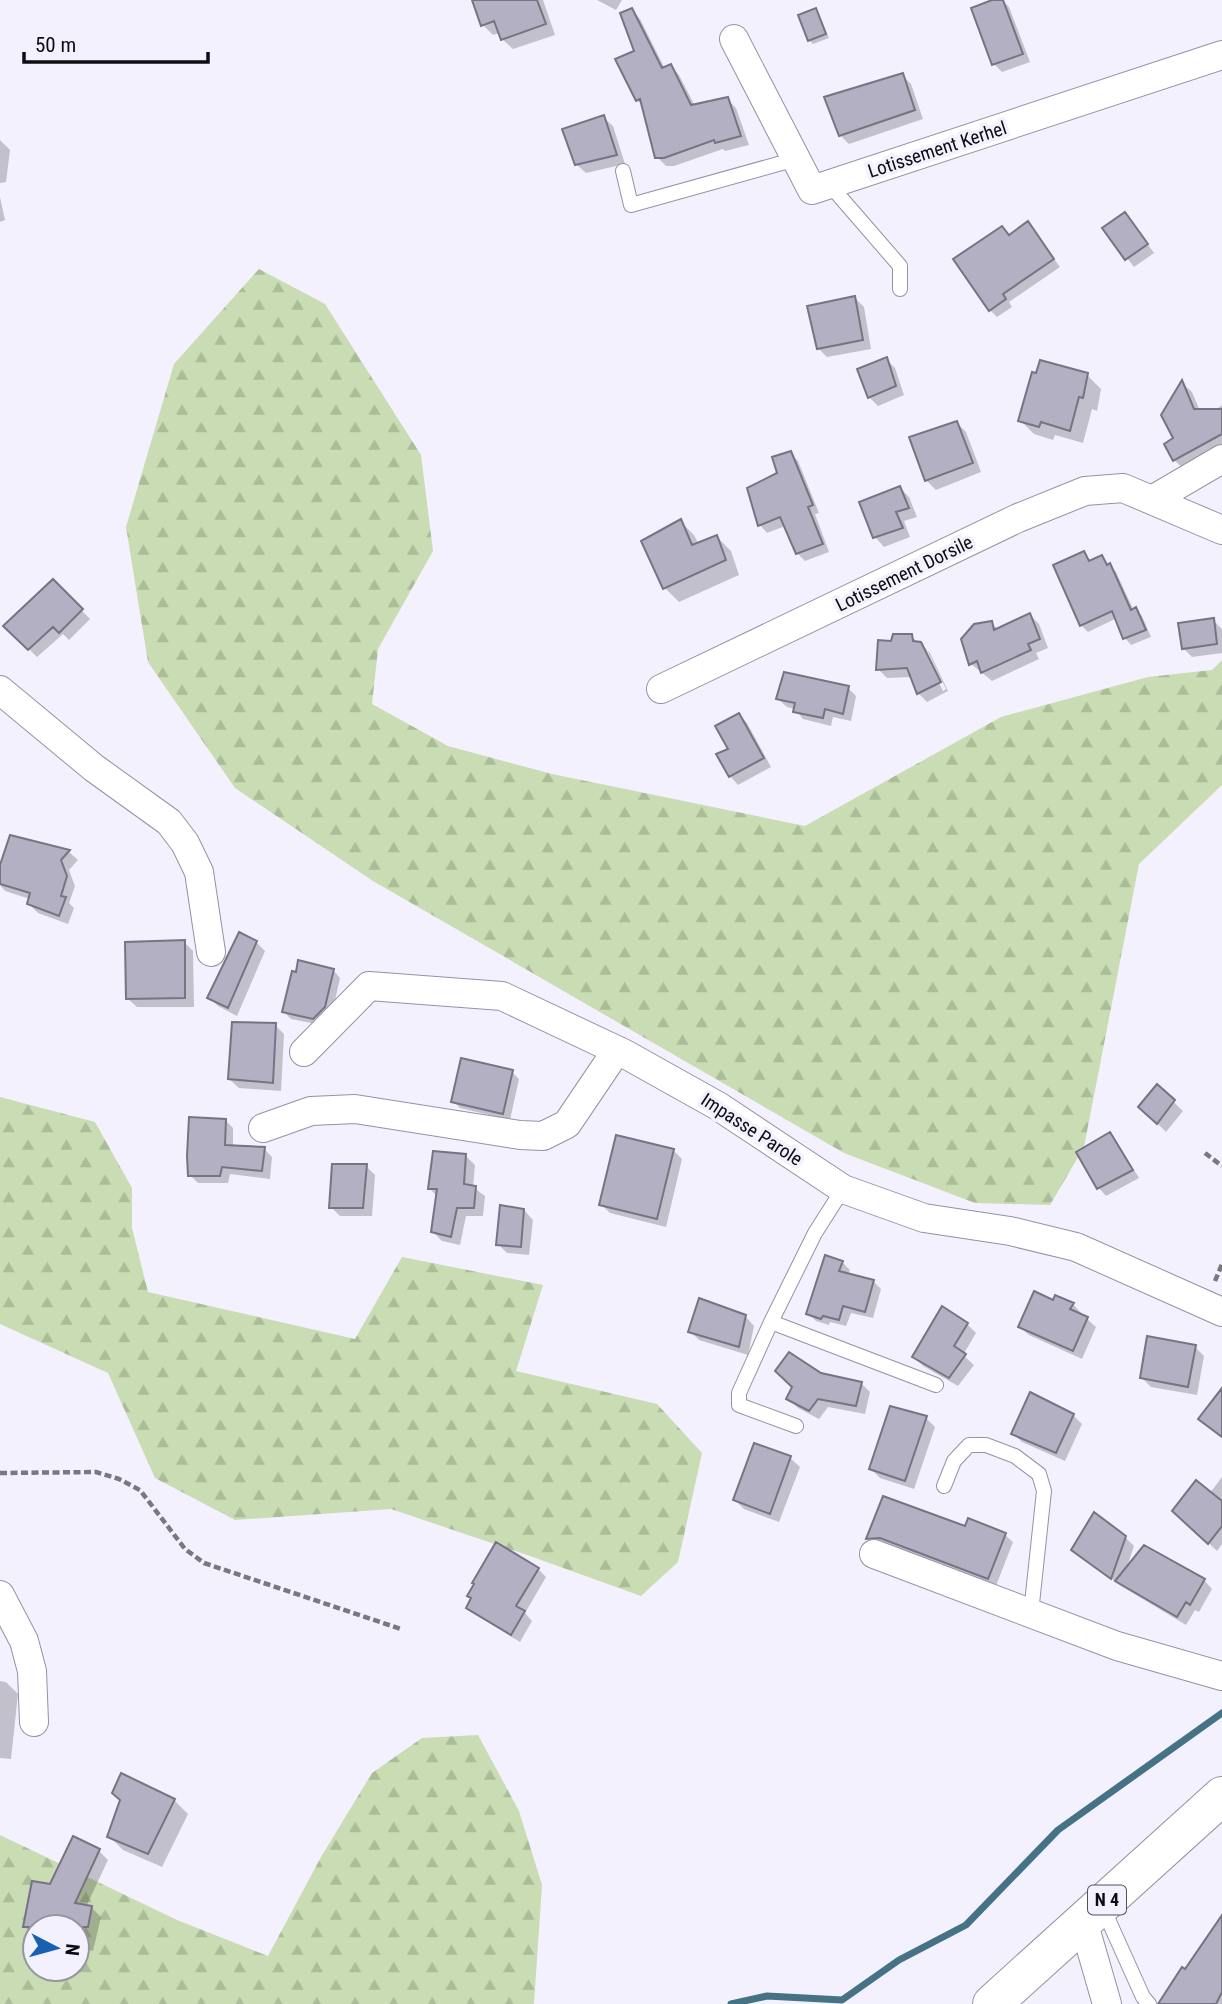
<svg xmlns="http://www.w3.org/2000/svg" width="1222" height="2004" font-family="'Roboto Condensed',sans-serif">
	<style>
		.forest { fill: url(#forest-firs); fill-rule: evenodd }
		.shadow { fill: #0003 }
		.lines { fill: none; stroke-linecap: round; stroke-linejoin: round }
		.stream { stroke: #467286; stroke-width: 7 }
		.building { fill: #b4b0c3; stroke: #767385; stroke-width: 2 }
		.lane-casing { stroke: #9592a4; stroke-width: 16 }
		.street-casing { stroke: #9592a4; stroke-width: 30 }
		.primary-casing { stroke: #9592a4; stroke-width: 40 }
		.path { stroke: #797780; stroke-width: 4.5; stroke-dasharray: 7 3.5; stroke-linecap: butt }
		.lane { stroke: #fff; stroke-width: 14 }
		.street { stroke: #fff; stroke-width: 28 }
		.primary { stroke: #fff; stroke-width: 38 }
		.labels { text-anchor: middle; stroke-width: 7; stroke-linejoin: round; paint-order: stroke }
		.shield { fill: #f3f1fd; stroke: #525158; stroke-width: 2 }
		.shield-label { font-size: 18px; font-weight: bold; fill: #0d0c12 }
		.street-label { font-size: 19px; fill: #0d0c12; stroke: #f3f1fd }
	</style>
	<defs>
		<pattern id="forest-firs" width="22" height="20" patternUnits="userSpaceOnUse" patternTransform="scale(1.75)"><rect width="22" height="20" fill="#c9dcb3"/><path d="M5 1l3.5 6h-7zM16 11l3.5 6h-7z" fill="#abbc99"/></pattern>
	</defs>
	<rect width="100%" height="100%" fill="#f3f1fd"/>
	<path class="forest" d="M259 269 325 304 421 455 433 551 378 649 372 704 448 746 552 774 805 826 1001 717 1148 677 1212 670 1222 660V785L1139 864 1084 1147 1050 1205 975 1203 844 1153 373 881 235 788 148 662 126 527 174 364Z
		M0 1097 95 1122 132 1188V1228L148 1292 355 1339 402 1257 543 1285 516 1371 657 1404 702 1453 678 1562 641 1596 530 1556 391 1509 235 1520 155 1478 108 1373 0 1324Z
		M478 1735 519 1811 542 1885 534 2004H0V1835L177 1920 268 1956 321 1857 372 1773 422 1738ZM35 1927H77V1969H35Z"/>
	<path class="shadow" d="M474 0H543L555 35 513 49 502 39 500 33 493 35 483 25Z
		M597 0H622L616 10Z
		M997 0H1002L1009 7 1030 62 1002 72 994 64Z
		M631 10 640 19 665 69 671 66 679 75 695 106 727 99 736 108 749 145 725 151 723 149 674 166H666L657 157 644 107 637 100Z
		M815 10 819 14 829 38 813 44 809 40Z
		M902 75 911 84 923 119 849 144 840 135Z
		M603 117 613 126 625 164 586 173 576 164Z
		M0 140 10 150 6 182 0 183Z
		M0 197 5 220 0 222Z
		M1125 214 1154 253 1134 267 1105 229Z
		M1028 224 1060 267 1009 302 1012 307 997 317 990 310 1010 236Z
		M855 298 864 307 871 349 827 357 818 348Z
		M886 359 895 368 904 395 878 406 869 397Z
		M1087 375 1101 389 1097 411 1092 409 1083 443 1055 435 1053 440 1034 434 1020 420Z
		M1182 383 1192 392 1200 411H1214L1222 405V450L1185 470 1174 460Z
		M957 423 966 432 981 472 936 490 927 481 911 438Z
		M790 453 798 461 819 513 815 514 829 552 805 561 797 553 785 526 767 533 760 525 779 474Z
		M900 488 909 497 917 517 904 521 910 537 884 547 875 537Z
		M680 521 694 535 699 545 717 537 731 551 739 575 679 602 665 588 643 542Z
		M1083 554 1091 562 1102 557 1116 572 1134 611 1136 610 1142 616 1151 637 1131 645 1125 638 1117 618 1088 632 1081 625Z
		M53 581 90 619 69 640 63 634 37 657 6 626Z
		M1030 615 1039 624 1048 648 1036 653 1039 659 992 681 971 664 963 640 991 623 999 630Z
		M1213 620 1222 629V653L1192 657 1183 648Z
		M911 636 927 650H923L943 691 946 689 927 650 930 653 948 691 927 702 918 693 912 677 887 678 878 669 892 643Z
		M848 688 856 696 851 721 833 717 831 726 803 719 795 709 787 707 778 699Z
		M739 715 747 723 771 767 738 785 730 776 719 755 730 749Z
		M11 837 69 852 78 860 69 870 75 886 69 903 74 908 68 924 38 913 29 904 30 899 5 891 0 885V871Z
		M184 942 193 951 194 1007H137L127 998Z
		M256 942 265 951 237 1016 218 1006 209 997Z
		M333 970 340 978 332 1014 321 1025 291 1019 284 1012 297 974Z
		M275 1025 284 1034 281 1091 239 1088 229 1079Z
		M512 1072 519 1079 510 1120 460 1108 453 1101Z
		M1158 1087 1183 1111 1166 1132 1141 1107Z
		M225 1120 233 1128V1147L264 1149 272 1157 270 1179 230 1174 228 1183H198L190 1175Z
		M1109 1134 1117 1142 1139 1178 1106 1196 1099 1188Z
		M673 1150 682 1159 666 1227 610 1213 601 1204Z
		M466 1156 475 1165 473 1187 485 1196 483 1216H466L460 1245 442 1241 432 1231 437 1196 430 1189Z
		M366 1166 375 1175 372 1216H340L331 1207Z
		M524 1210 533 1220 529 1255 507 1253 498 1244Z
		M842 1262 850 1270 848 1275 873 1281 881 1289 873 1318 851 1313 846 1326 830 1322 829 1325 816 1321 808 1313Z
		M1054 1302 1073 1304 1081 1313 1080 1315 1087 1319 1096 1327 1082 1359 1029 1335 1020 1327Z
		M745 1316 754 1326 748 1355 699 1340 690 1331Z
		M967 1324 976 1333 963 1355 974 1365 958 1386 923 1366 914 1357Z
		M1195 1347 1204 1356 1197 1395 1151 1387 1142 1378Z
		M820 1375 861 1383 870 1392 865 1414 828 1407 819 1419 798 1408 789 1399 794 1387Z
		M1073 1415 1082 1424 1065 1461 1022 1442 1013 1433Z
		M926 1418 935 1427 914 1489 880 1478 871 1469Z
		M755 1445 790 1458 800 1467 779 1522 744 1509 735 1500Z
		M1222 1477V1544L1217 1551 1174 1510 1210 1493Z
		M884 1498 966 1528 969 1521 1005 1535 1013 1542 996 1586 876 1546 869 1539Z
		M1125 1537 1134 1546 1126 1570 1204 1580 1212 1589 1199 1612 1195 1610 1186 1625 1121 1586 1073 1549Z
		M538 1569 546 1577 525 1613 532 1621 520 1642 476 1615 468 1607Z
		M0 1681 6 1682 18 1694 11 1759 0 1758Z
		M174 1800 188 1814 162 1867 123 1850 109 1836Z
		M99 1851 108 1860 86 1907 92 1908 101 1917 93 1951 77 1947V1927H35L34 1936 25 1927 33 1883 51 1886Z
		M1222 1932V2004H1169L1186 1971Z"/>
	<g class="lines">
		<path class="stream" d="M731 2004 767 1996 842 2000 899 1960 966 1925 1058 1830 1222 1713"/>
	</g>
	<path class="building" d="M472 0H537L546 24 501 40 494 21 481 26Z
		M992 0H1003L1023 54 992 65 971 8Z
		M632 8 662 68 671 64 691 105 728 97 741 136 715 143 714 140 664 158H655L640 99 636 101 615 59 634 51 620 13Z
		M816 8 826 34 808 41 798 15Z
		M903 73 915 110 839 136 824 97Z
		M604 115 617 155 575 165 562 129Z
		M1125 212 1148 244 1125 260 1102 228Z
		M1028 221 1054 259 1003 294 1006 299 989 311 953 259 1002 226 1009 235Z
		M855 296 863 340 817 349 807 306Z
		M887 357 896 386 868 398 857 369Z
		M1040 360 1088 373 1083 398 1079 397 1070 431 1041 422 1039 427 1018 421 1032 372 1036 373Z
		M1182 380 1194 409H1222V434L1173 461 1164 444 1173 438 1161 415Z
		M957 421 973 463 925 481 909 437Z
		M791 451 813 505 808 507 823 544 796 554 780 517 758 526 747 488 777 473 772 457Z
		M900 486 909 508 896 512 903 528 873 538 859 502Z
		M681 519 692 545 717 535 726 560 663 589 641 541Z
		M1084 551 1089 561 1102 555 1107 565 1110 563 1131 610 1136 607 1146 630 1123 639 1112 611 1080 626 1053 565Z
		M53 579 83 609 59 633 53 627 28 650 3 626Z
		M1030 613 1040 639 1028 644 1031 650 981 673 977 661 969 665 961 639 974 624 992 621 994 630Z
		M1214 618 1217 644 1182 649 1178 623Z
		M893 634H912L913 641 921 642 941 682 917 694 907 668 876 670 878 640 891 641Z
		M784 672 849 686 843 714 825 709 823 718 793 712 795 703 776 699Z
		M739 713 764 758 729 777 716 754 728 749 715 726Z
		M10 835 70 850 61 860 67 876 61 896 66 897 59 916 27 904 30 893 0 884V865Z
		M239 932 257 941 228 1008 207 998Z
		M185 940V998L126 999 125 942Z
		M298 960 334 969 325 1007 313 1019 282 1012 292 971 296 972Z
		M232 1022 276 1023 273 1083 228 1079Z
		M461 1058 513 1070 503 1114 451 1102Z
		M1157 1084 1175 1100 1157 1124 1138 1107Z
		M189 1117 226 1119 225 1145 265 1147 262 1171 222 1167 220 1176H188L187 1156Z
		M1110 1132 1133 1170 1097 1189 1076 1152Z
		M616 1135 674 1149 657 1219 599 1205Z
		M433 1151 466 1154 464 1184 476 1186 474 1208H457L451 1237 431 1232 437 1189H428Z
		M332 1164H367L363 1208H329Z
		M500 1205 524 1209 521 1247 496 1245Z
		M825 1255 843 1261 839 1271 874 1280 865 1312 843 1306 839 1320 823 1316 821 1319 806 1314Z
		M1034 1291 1053 1300 1055 1295 1074 1303 1070 1309 1088 1317 1073 1351 1018 1327Z
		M699 1298 746 1315 739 1347 688 1332Z
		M942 1306 968 1323 954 1346 966 1354 949 1378 912 1357Z
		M1147 1336 1196 1345 1188 1387 1140 1378Z
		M789 1352 821 1373 862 1382 856 1406 818 1399 809 1411 786 1399 792 1387 775 1371Z
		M1222 1388V1437L1198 1419Z
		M1030 1392 1074 1414 1056 1453 1011 1434Z
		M890 1406 927 1416 905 1481 869 1469Z
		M754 1443 791 1456 770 1514 733 1500Z
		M1196 1480 1222 1501V1526L1208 1544 1172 1511Z
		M883 1496 965 1526 968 1518 1006 1533 988 1579 880 1538 866 1539Z
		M1094 1512 1126 1536 1111 1579 1071 1550Z
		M496 1542 539 1568 516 1606 525 1611 511 1635 466 1608 471 1598 467 1596 474 1584 472 1583Z
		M1144 1545 1205 1579 1190 1605 1186 1602 1177 1617 1115 1581Z
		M121 1773 175 1799 148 1854 107 1837 120 1800 112 1793Z
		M73 1836 100 1849 75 1903 92 1906 88 1927H23L32 1881 50 1884Z
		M1222 1915V1992L1216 2004H1158L1182 1967 1185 1969Z"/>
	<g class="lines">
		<g class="lane-casing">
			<path id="lane" d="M623 171 631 205 796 159
				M829 184 900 266V289
				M843 1189 815 1233 771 1322 936 1385
				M771 1322 739 1393V1405L796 1426
				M944 1486 954 1461 969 1445H986L1015 1456 1039 1474 1044 1491 1031 1613
				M1102 1906 1143 1997 1149 2004"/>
		</g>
		<g class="street-casing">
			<path id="street" d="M734 39 812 190 1222 55
				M1152 500 1222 459
				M661 689 1018 518 1085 491 1123 488 1222 530
				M0 690 94 768 169 822 185 843 199 872 211 952
				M304 1052 369 986 502 996 625 1054 718 1106 843 1189 924 1218 1010 1231 1076 1247 1222 1312
				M263 1128 311 1111 355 1109 520 1135 543 1136 567 1124 617 1050
				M874 1554 1117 1646 1222 1676
				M0 1595 24 1641 32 1671 34 1722
				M1083 1921 1107 2004"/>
		</g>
		<g class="primary-casing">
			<path id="primary" d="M992 2004 1222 1796"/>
		</g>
		<path class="path" d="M1205 1153 1222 1166
			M1215 1281 1222 1264
			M0 1473 96 1472 119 1479 140 1490 185 1549 204 1563 401 1629"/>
		<use href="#lane" class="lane"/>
		<use href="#street" class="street"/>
		<use href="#primary" class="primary"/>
	</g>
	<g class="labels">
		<rect class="shield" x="1088" y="1885.5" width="38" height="29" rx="5"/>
		<g class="shield-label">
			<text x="1107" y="1906">N 4</text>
		</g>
		<g class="street-label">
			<text transform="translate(937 149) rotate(-18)" y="7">Lotissement Kerhel</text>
			<text transform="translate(904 573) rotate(-26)" y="7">Lotissement Dorsile</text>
			<text transform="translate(752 1129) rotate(33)" y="7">Impasse Parole</text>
		</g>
	</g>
	<g transform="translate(56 1948) rotate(96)"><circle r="33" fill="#f3f1fd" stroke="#97959f" stroke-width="2"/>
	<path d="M0-5L12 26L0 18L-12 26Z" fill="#1761b0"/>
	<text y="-10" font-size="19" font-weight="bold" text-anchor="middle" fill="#0d0c12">N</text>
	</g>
	<path d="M24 52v10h184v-10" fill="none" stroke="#0d0c12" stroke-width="3.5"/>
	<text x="35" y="52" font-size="21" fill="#0d0c12" stroke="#f3f1fd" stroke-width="5" paint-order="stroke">50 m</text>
</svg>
